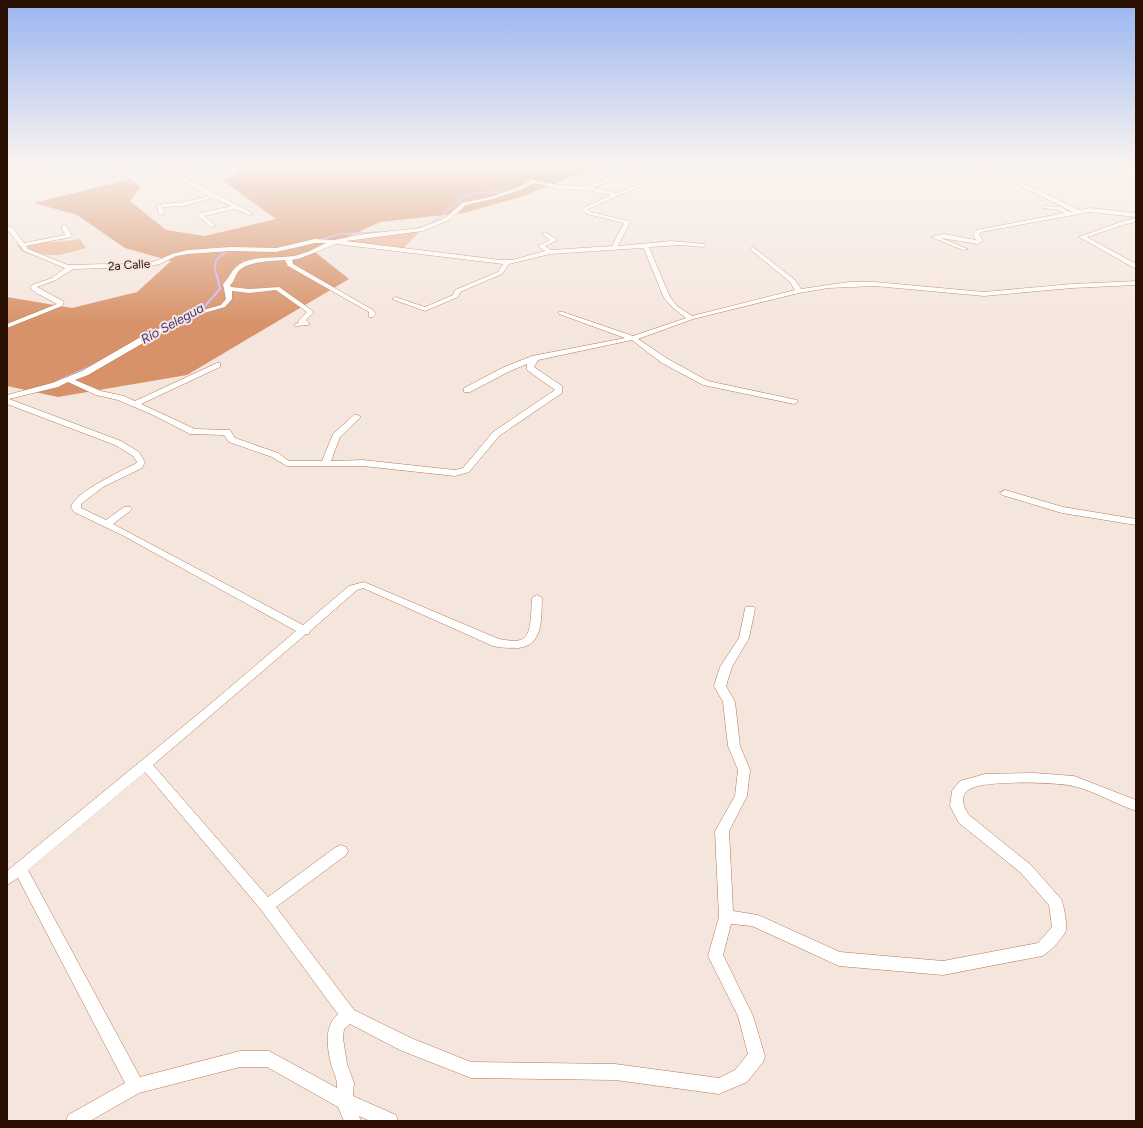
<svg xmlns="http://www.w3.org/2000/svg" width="1143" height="1128" font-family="Figtree,sans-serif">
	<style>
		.green { fill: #ebb595 }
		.forest { fill: #d79269 }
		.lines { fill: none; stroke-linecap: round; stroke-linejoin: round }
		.stream-far1 { stroke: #c3b7ff; stroke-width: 1.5 }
		.stream { stroke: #c3b7ff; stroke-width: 2 }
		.street-casing { stroke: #b9784f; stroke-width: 1 }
		.street { fill: #fff; fill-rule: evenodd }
		.labels { text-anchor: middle; stroke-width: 4; stroke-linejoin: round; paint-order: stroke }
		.far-street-label { font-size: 12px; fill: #2a1102; stroke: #f5e6dd }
		.far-water-label { font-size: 13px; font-style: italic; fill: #463081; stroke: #f5e6dd }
	</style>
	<rect width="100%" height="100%" fill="#f5e6dd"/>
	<path class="green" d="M421 230 402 250 342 242 344 240Z
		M80 239 86 248C75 251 61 256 49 255 39 254 41 251 31 255L22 251 17 245C38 242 59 243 80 239Z"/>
	<path class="forest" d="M249 165H351L364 167 374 165H602L523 196 464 213 380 222 315 252 349 279 187 375 58 397 7 386V297L72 308 137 292 171 261 125 248 77 215 34 203 130 179 140 187 130 201 166 230 205 236 276 219 224 181Z"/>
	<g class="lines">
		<path class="stream-far1" d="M526 184 543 165
			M414 229 428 226 466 196 473 193 505 192
			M319 240 340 234 381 232
			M294 248 309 244
			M217 277 215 270 216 260 228 250"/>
		<path class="stream" d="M176 322 204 307 220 289 217 276
			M60 380 94 365"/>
		<g class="street-casing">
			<path id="street" d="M45 165H60L62 181 57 180 56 166 7 173V169Z
				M120 165H124L128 174 93 179 90 177 123 172Z
				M156 165H161L175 172 198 167V169L179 174 254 214 249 215 235 209 204 216 216 226 211 227 198 216V214L231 206 213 198 183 206 162 207 164 214 159 215 157 205 183 202 209 196Z
				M640 165H647L593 188 616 193 667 174 680 172 696 174 731 173 734 175 731 177 696 178 680 176 668 177 636 188 588 209 591 212 629 221 630 222 618 246 672 241 705 244 706 245 703 247 682 245 649 247 670 297 677 306 692 316 795 290 790 282 751 250V248L753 247 795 280 801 289 849 282H875L984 292 1072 284 1136 281V285L1072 288 984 296 875 286 828 288 799 293 693 319 638 339 668 359 708 381 797 400 798 402 794 404 703 385 662 363 632 340 538 360 534 367 562 386V393L499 436 469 472 455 476 363 466H287L272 457 229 442 224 435 190 434 153 415 118 400 96 395 68 382 58 387 9 399 121 441 139 452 145 462 142 468 103 487 81 504V508L106 520 124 507H130L132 509 130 511 113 524 303 625 349 586 364 582 499 639C506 640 518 643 524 638 532 633 531 607 532 598L537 595 542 598C541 617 544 646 518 648 510 648 501 648 493 646L363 588 357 590 310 631 309 634H306L153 765 268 897 336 847 341 845 346 847 348 851 346 855 276 907 354 1010 411 1038 471 1062 615 1064 719 1078 735 1070 748 1054 738 1016 708 956 719 917 715 831 735 796 738 770 728 746 723 702 714 686 720 667 739 638 745 609 746 607H754L755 609 749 638 732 667 726 686 735 702 740 746 750 770 747 796 729 831 733 911 758 915 840 952 943 961 1038 943 1052 927 1049 905 1021 873 959 823 950 806 952 791 960 781 985 774 1034 773 1074 776 1136 800V811C1115 804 1095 791 1073 786 1056 782 984 780 970 789 959 795 963 807 969 815L1031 865 1061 899C1064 905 1067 924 1066 930 1064 937 1049 953 1042 956L943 975 839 966 752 926 731 924 723 955 753 1016 765 1056 763 1062 747 1082 719 1094 615 1080 471 1078 400 1050 350 1024 344 1029 343 1038 347 1064 354 1083 353 1096 396 1115 398 1121H370L359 1116 361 1121H344L338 1107 267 1067H240L139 1093 90 1121H66L68 1115 125 1083 18 878 7 885V871L208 706 296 631 124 536 74 512 71 507C76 491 120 472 135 464L137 462 133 456 115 445 7 404V395L52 383 82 371 144 335 200 311 221 305 226 299 223 284C230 277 231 270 240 264 254 255 282 259 298 255 307 253 317 247 326 243H315L276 252 230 251 188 254 176 256 160 264 147 267 73 269 56 280 37 287 63 301 64 302 62 306 7 328V324L57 304 38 294 30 288 32 285 52 278 65 268 24 251 7 229V225L13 228 24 243 65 235 61 226 66 225 72 236 71 237 26 246 28 249 68 265 147 263 156 261 172 254 188 250 230 247 276 248 315 239 334 240 364 234 420 228 445 218 462 203 490 197 516 188 532 180 558 185 587 186ZM535 183 558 189 588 190 611 195 581 209 587 214 624 223 612 246 551 250 545 246 558 240 545 232 542 234 550 240 538 246 545 251 512 260H501L346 241 423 231 449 220 466 205 493 199 520 190ZM336 244 503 264 498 272 455 290 453 295 425 307 395 297 392 299 425 311 458 297 460 292 502 274 509 264 550 254 642 248 644 249 664 298 673 308 686 318 633 336 563 312H559V314L625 338 532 356 504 367 464 388V392H470L510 371 527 364V370L555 390 493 432 463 468 455 470 363 460 331 461 340 437 361 417 357 415H354L333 434 322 461H289L278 453 235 438 230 430 195 429 141 404 220 367V363H217L135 401 124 396 101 391 75 380 88 375 150 339 204 313 225 307 232 299V291L249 293 276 290 307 312 298 321 299 323 295 324V326L308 325 310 324 306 320 313 313V311L279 287 249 289 231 287 230 285C235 281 234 277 238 272 246 261 273 261 285 260L288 266 369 312V317H373L376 314 373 310 293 264 292 260 301 258ZM145 772 262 911 338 1014C324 1026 327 1047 331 1064 333 1072 338 1079 337 1088L269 1051H240L140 1077 28 870Z
				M965 165H972L1027 185 1079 210 1090 208 1136 213V217L1090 212 981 232 979 234 983 241 978 244 941 238 968 249 963 250 931 237 944 234 976 240 973 234 977 230 1064 213 1058 210 1043 208V206L1061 207 1069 212H1073L1023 187Z
				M1136 218V222L1126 224 1087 237 1136 264V269L1079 237 1123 221Z
				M1005 490 1063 507 1136 519V525L1062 513 1002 495 1000 493Z"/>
		</g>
		<use href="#street" class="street"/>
	</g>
	<linearGradient id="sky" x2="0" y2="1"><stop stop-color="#99b5f1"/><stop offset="0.51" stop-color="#faf4f0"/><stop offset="1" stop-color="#faf4f0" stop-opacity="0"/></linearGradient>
	<rect width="1143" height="323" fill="url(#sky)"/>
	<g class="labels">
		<g class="far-street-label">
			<text transform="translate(129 265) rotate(-4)" y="4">2a Calle</text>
		</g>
		<g class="far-water-label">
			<text transform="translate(172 323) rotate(-29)" y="5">Río Selegua</text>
		</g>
	</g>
	<rect width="1143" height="1128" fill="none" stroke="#2a1102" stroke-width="16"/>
</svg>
